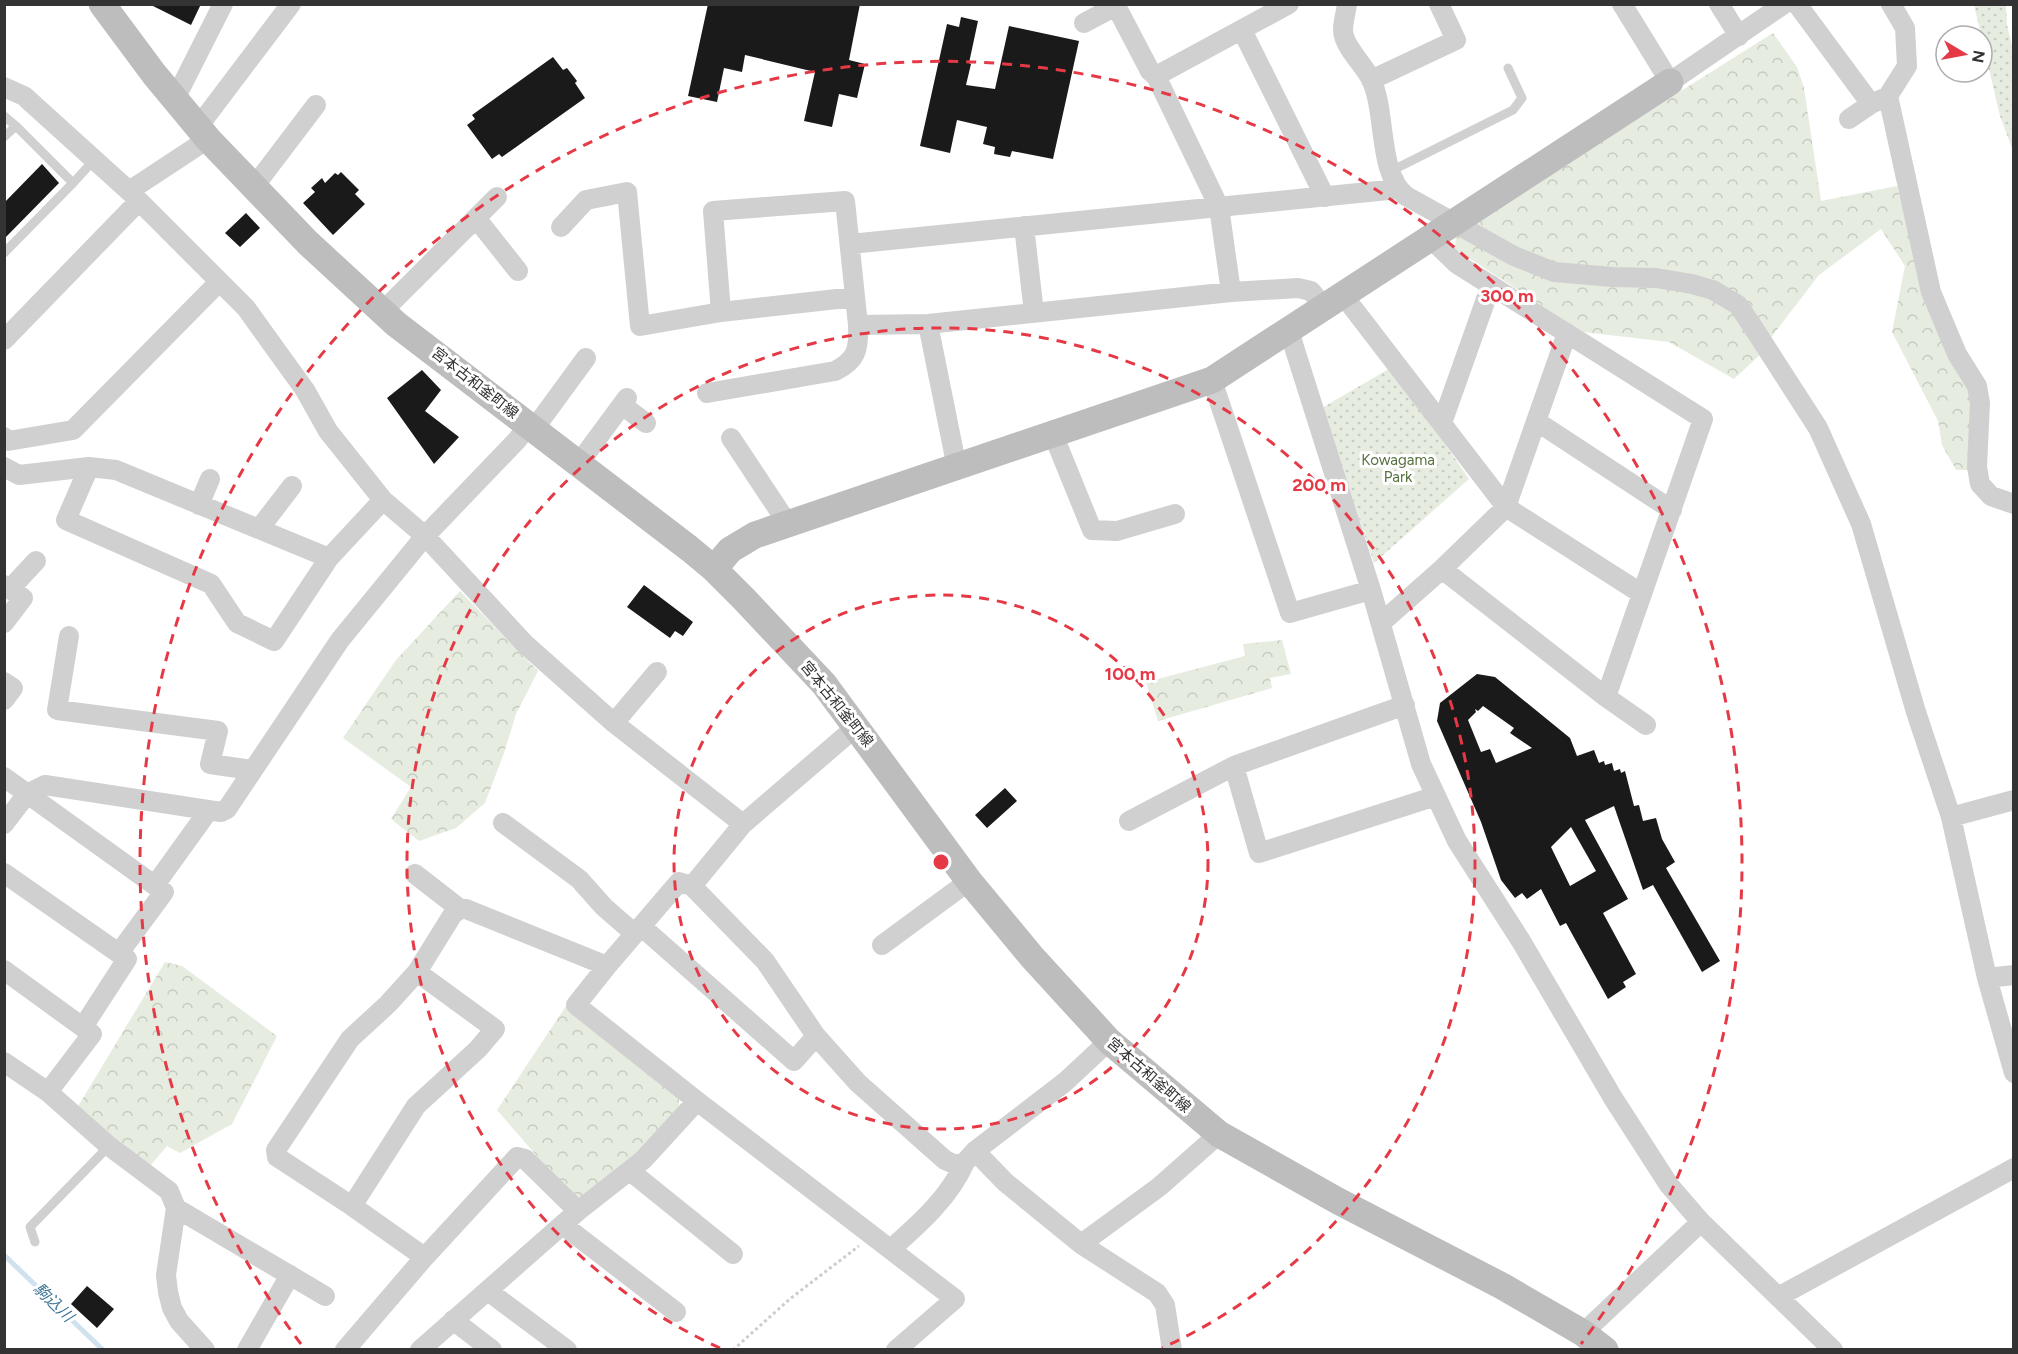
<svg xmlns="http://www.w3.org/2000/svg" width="2018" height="1354" font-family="Figtree,'Noto Sans JP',sans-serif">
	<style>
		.green { fill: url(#green-dots) }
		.forest { fill: url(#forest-crowns) }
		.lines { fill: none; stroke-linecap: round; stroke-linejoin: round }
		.stream { stroke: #cfe2ee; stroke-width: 5 }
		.building { fill: #1a1a1a; fill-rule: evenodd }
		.path { stroke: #cdcdcd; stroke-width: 3; stroke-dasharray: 3 3; stroke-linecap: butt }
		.lane { stroke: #d0d0d0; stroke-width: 9 }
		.street { stroke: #d0d0d0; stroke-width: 20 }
		.secondary { stroke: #bdbdbd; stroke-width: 27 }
		.ring { fill: none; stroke: #e63946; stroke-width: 3; stroke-dasharray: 10 8 }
		.labels { text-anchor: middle; stroke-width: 6; stroke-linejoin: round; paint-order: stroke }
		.street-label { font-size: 15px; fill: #333; stroke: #fff }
		.park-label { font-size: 15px; fill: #56703f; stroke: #fff }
		.water-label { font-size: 16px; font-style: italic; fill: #3f7597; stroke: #fff }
		.centre { fill: #e63946; stroke: #fff; stroke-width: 3 }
		.ring-label { font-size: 18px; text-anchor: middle; font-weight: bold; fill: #e63946; stroke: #fff; stroke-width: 6; stroke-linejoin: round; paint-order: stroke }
	</style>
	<defs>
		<pattern id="green-dots" width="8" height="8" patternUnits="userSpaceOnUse" patternTransform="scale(1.5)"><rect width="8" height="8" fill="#e6ecdf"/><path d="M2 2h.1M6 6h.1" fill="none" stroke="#c6cbc0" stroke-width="1.8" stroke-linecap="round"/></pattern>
		<pattern id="forest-crowns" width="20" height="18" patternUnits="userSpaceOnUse" patternTransform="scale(1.5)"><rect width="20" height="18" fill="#e6ecdf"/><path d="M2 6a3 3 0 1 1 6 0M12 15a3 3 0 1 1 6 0" fill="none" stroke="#c6cbc0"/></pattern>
	</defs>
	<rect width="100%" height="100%" fill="#fff"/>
	<path class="green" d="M1974 5H2006L2007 25 2014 54 2013 151 2000 116Z
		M1392 367 1469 479 1374 563 1322 408Z"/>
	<path class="forest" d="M1773 33 1797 67 1804 88 1821 201 1897 186 1926 295 1974 388 1973 470H1956L1942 445 1938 421 1892 332 1905 266 1881 229 1819 275 1769 340 1762 353 1734 379 1669 342 1583 332 1455 249 1456 233Z
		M460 591 538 671 516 714 504 753 485 803 456 828 419 841 391 819 411 787 343 738 396 660Z
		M1282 640 1291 674 1270 678 1272 688 1158 721 1146 682 1245 656 1243 644Z
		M165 962 182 966 277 1036 232 1124 180 1153 167 1146 150 1166 77 1108Z
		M566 1006 679 1096V1109L637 1155 576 1201 497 1110Z"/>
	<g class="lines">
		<path class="stream" d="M4 1255 103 1350"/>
	</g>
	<path class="building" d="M149 4H201L191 25Z
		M708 4H860L849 60 865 64 857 98 839 94 832 127 804 121 815 72 745 55 742 72 724 68 717 102 688 96Z
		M961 17 978 21 969 63 971 64 966 85 995 89 1009 26 1079 41 1053 159 1012 151 1010 157 994 154 995 147 983 144 987 127 957 120 950 153 920 146 947 24 959 27Z
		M553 57 563 70 567 68 577 81 575 83 585 98 502 157 499 154 492 159 467 125 475 119 472 115Z
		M42 164 59 183 4 239V203Z
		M341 172 359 190 355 194 365 204 333 235 303 203 315 192 311 188 322 178 325 183 335 173 338 175Z
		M246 213 260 228 240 247 225 233Z
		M422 370 441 390 425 411 459 437 434 464 387 398Z
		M644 585 693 622 683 636 675 631 670 638 627 607Z
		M1477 674 1495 677 1570 738 1577 756 1594 750 1599 763 1604 761 1605 765 1612 763 1614 771 1620 769 1621 773 1625 771 1634 806 1639 805 1643 821 1656 818 1662 839 1675 862 1666 868 1720 961 1702 972 1653 885 1643 890 1614 806 1585 820 1628 899 1603 913 1636 974 1623 982 1626 987 1608 999 1566 923 1560 926 1541 889 1527 899 1522 893 1515 898 1501 880 1481 822 1437 721 1440 703ZM1483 706 1514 728 1510 733 1532 748 1496 763 1490 749 1481 752 1468 720 1476 712 1475 709 1478 711ZM1571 827 1596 871 1570 886 1551 847Z
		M1005 788 1017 801 987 828 975 815Z
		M87 1286 114 1309 97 1328 71 1304Z"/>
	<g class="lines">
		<path class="path" d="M733 1350 791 1298 859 1246"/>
		<path class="lane" d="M4 116 16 126 4 137
			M1391 171 1513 110 1522 98 1508 68
			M73 183 94 160
			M4 253 73 183 16 126
			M35 1242 30 1227 109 1146"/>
		<path class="street" d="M1347 4C1346 13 1341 28 1344 36 1347 49 1365 67 1371 79 1387 113 1377 172 1406 196L1514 256 1554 272 1613 277 1656 278 1692 284 1713 290 1738 305 1751 324 1818 428 1861 524 1916 712 1951 817 1987 978 2014 1073
			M1622 4 1670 82 1784 4
			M1719 4 1739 36
			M1797 4 1871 104
			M1891 4 1905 28 1907 66 1888 96 1931 292 1957 354 1977 386 1980 403 1977 467 1980 484 1991 496 2014 504
			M1084 23 1116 6 1150 71 1156 76
			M1242 30 1325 197
			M1371 80 1456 40 1439 4
			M4 87 24 96 129 191 246 308 305 390 328 431 383 500 425 536 525 644 614 723 743 824
			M175 99 223 4
			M1849 119 1871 104 1882 99
			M198 127 291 4
			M253 188 316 105
			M129 191 208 139
			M476 218 518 271
			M1024 226 1034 313
			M561 227 586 200 627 192 640 326 721 312 855 297
			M1431 239 1457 264 1703 419 1606 697
			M850 244 1398 189
			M1231 292 1219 207 1156 76 1289 4
			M1343 295 1506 507 1642 594
			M383 311 497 197
			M721 312 713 211 845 201 858 325 928 324 1231 292 1298 288 1311 291 1324 307
			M928 324 957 468
			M1289 331 1371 590 1421 764 1457 841 1521 941 1613 1098 1669 1185 1701 1222 1833 1350
			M4 340 139 201
			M1212 380 1290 613 1371 590
			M707 393 835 371C857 360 859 349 858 325
			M622 405 646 423
			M1536 421 1672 510
			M1442 423 1491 285
			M534 429 586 358
			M1053 434 1092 530 1117 531 1175 514
			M4 437 8 441 73 430 219 282
			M731 438 788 524
			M579 463 627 398
			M4 467 19 475 89 467 116 470 329 558
			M89 467 66 520 211 584 237 623 274 641 329 558 383 500
			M199 505 210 479
			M259 529 292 486
			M1442 569 1606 697 1646 725
			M4 585 23 598 4 623
			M10 589 36 561
			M1381 623 1442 569 1506 507 1567 333
			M69 636 57 710 218 731 210 764 252 770
			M4 682 13 688 4 700
			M614 723 657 672
			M857 726 743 824 692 886 679 882 607 966 576 1005 697 1101 955 1299 896 1350
			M1234 766 1259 853 1436 796
			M4 777 164 892 119 953
			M1951 817 2014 800
			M1129 821 1234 766 1405 705
			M503 823 579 879 604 907 635 934
			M4 824 27 794 45 785 221 812 227 809 340 640 425 536 518 439 528 425
			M4 873 127 959 83 1027
			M415 874 460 909
			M155 885 209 810
			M692 886 765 961 816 1036 858 1083 945 1160 956 1165 965 1162 975 1151 1065 1082 1109 1041
			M642 927 794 1061 816 1036
			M882 945 969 881
			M4 970 92 1034 48 1092
			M1987 978 2014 975
			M4 1062 48 1092 109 1146 169 1191 176 1208 166 1275 168 1292 172 1308 179 1321 205 1350
			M975 1151 1005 1182 1081 1244 1157 1293 1165 1305 1172 1350
			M630 1171 733 1254
			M352 1206 416 1106 478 1049 495 1029 417 972
			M176 1208 325 1296
			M563 1225 676 1312
			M1081 1244 1159 1187 1219 1134
			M891 1249C919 1224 950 1197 965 1162
			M423 1259 517 1157 525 1159 578 1211
			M488 1291 567 1350
			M1778 1297 2014 1168
			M453 1320 492 1350
			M1583 1333 1701 1222
			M247 1350 290 1275
			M345 1350 423 1259 420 1254 352 1206 277 1157 276 1150 350 1039 388 1004 417 972 453 914 460 909H466L607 966
			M420 1350 578 1211 643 1160 697 1101"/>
		<path class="secondary" d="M102 4 154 74 208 139 308 243 396 324 690 549 714 569 744 599 824 684 969 881 1032 957 1109 1041 1219 1134 1338 1201 1502 1286 1583 1333 1605 1350
			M714 569 730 550 755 535 1212 380 1670 82"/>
	</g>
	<g class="ring">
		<circle cx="941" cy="862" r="267"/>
		<path d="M720 1348A534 534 0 1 1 1162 1348"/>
		<path d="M301 1344A801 801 0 1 1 1581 1344"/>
	</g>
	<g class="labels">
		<g class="street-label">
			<text transform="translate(475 383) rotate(38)" y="5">宮本古和釜町線</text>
			<text transform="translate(837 704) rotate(51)" y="5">宮本古和釜町線</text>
			<text transform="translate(1149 1075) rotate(41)" y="5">宮本古和釜町線</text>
		</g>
		<g class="park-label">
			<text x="1398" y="465">Kowagama<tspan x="1398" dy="17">Park</tspan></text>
		</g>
		<g class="water-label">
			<text transform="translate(54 1302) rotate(44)" y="6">駒込川</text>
		</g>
	</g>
	<circle cx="941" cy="862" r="9" class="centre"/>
	<g class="ring-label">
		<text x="1507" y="302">300 m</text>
		<text x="1319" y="491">200 m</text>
		<text x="1130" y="680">100 m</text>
	</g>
	<rect width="2018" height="1354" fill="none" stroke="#333333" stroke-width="12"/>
	<g transform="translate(1964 54) rotate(100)"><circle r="28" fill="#ffffff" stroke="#adadad" stroke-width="1.5"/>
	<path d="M0-4.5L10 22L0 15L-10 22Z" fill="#e63946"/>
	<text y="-9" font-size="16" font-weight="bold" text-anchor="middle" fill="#333333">N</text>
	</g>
</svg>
